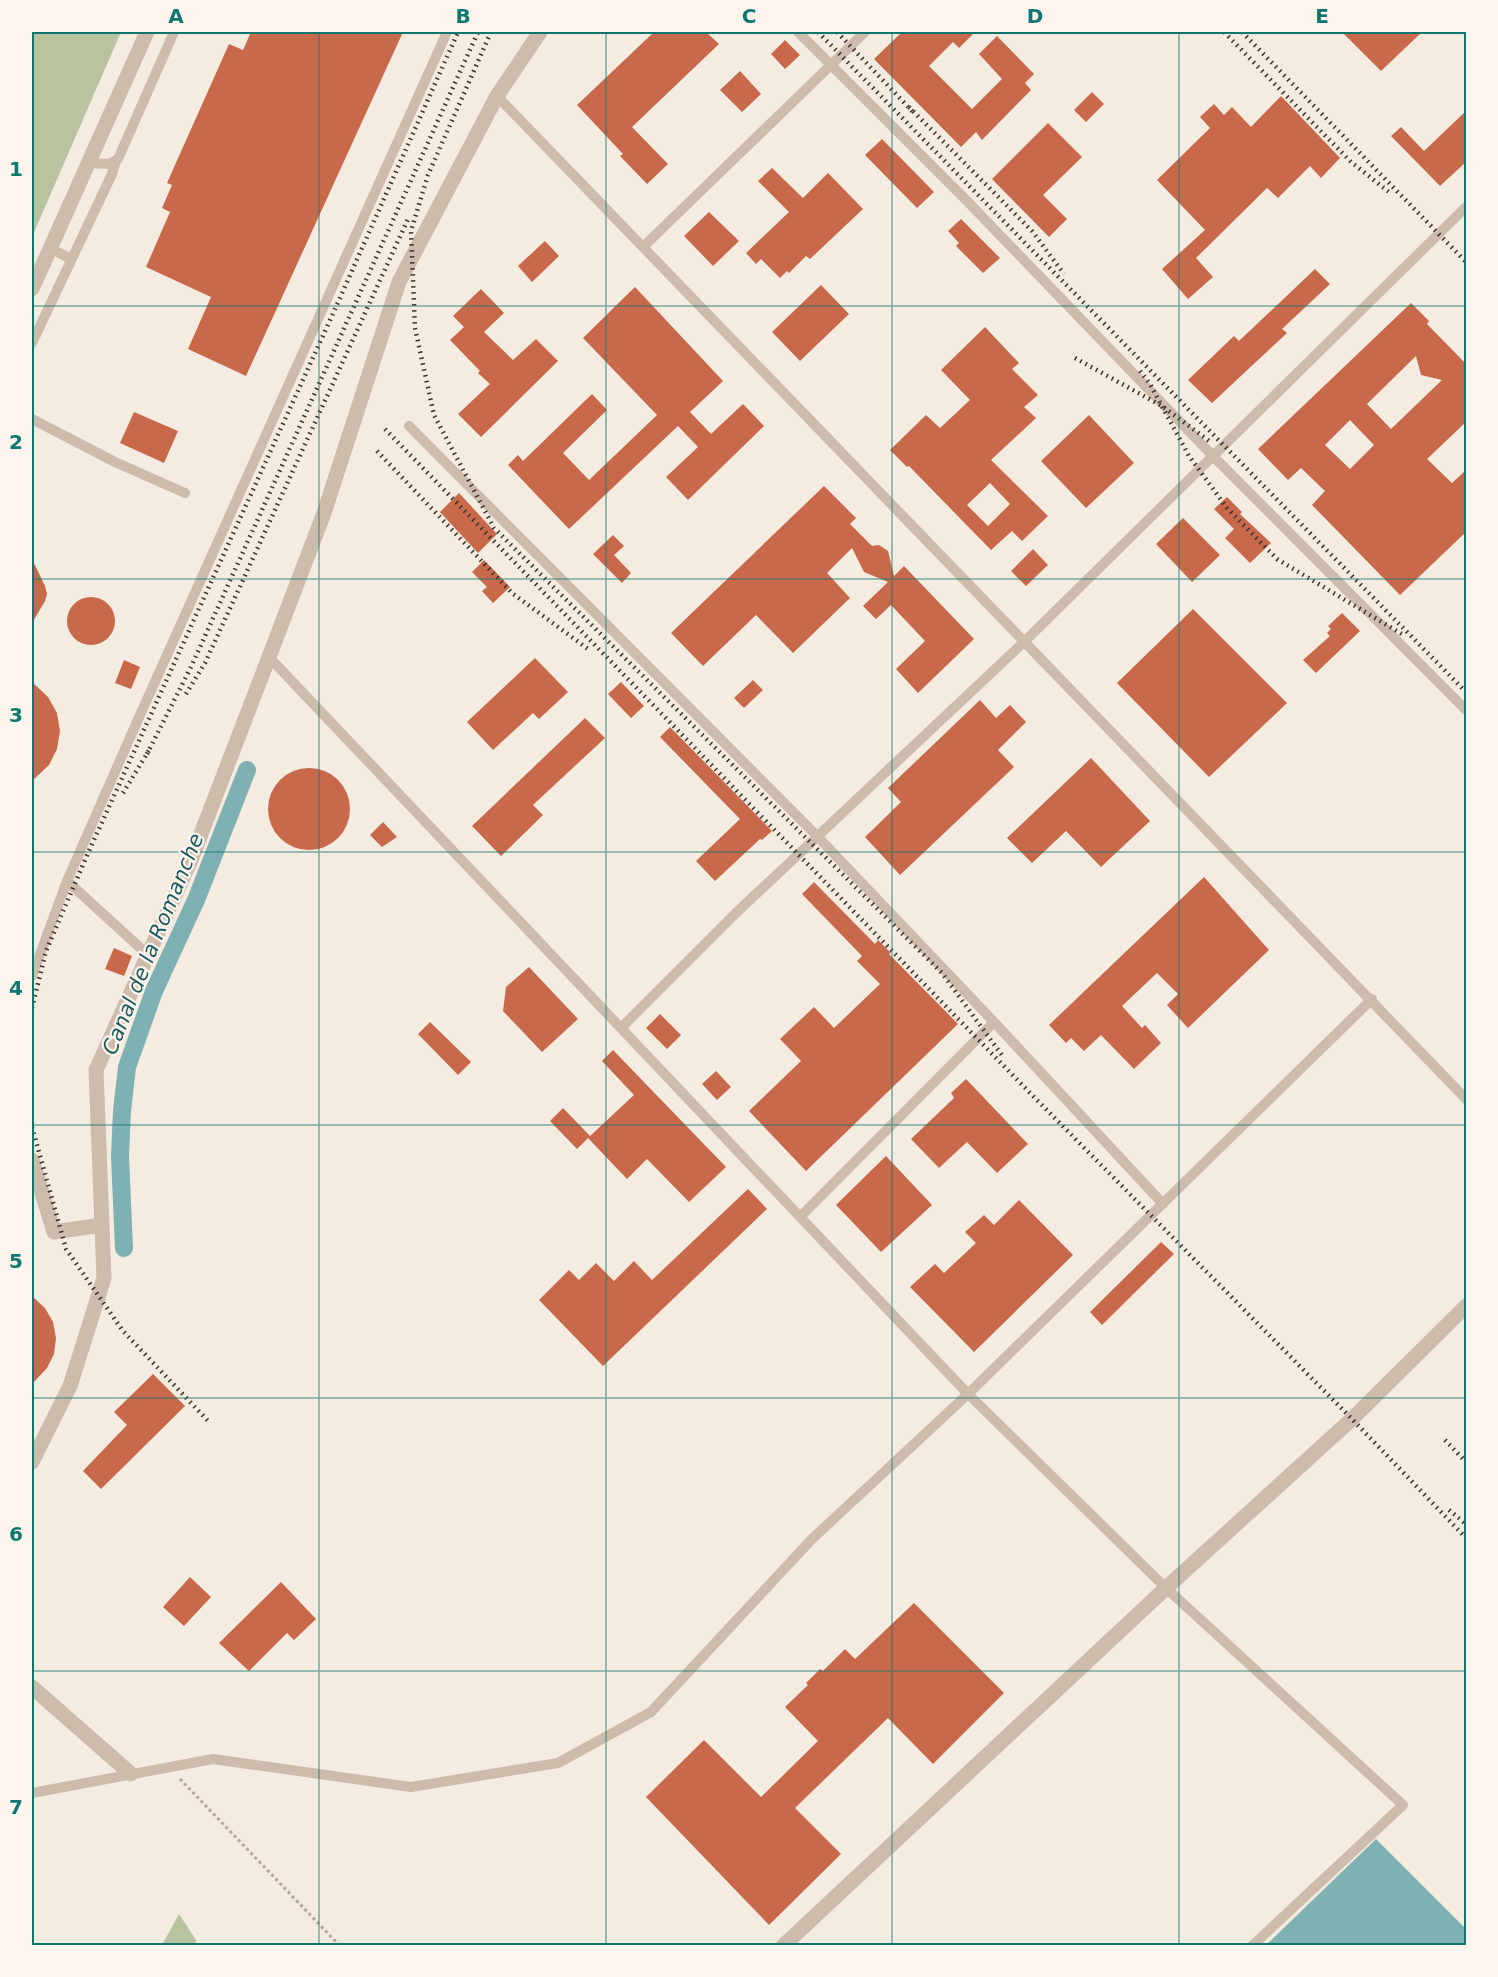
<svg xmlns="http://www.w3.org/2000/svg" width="1498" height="1977" font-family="'DejaVu Sans',sans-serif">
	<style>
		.green { fill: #b8c4a0 }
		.water { fill: #7fb0b2 }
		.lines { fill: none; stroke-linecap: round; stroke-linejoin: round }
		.canal { stroke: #7fb0b2; stroke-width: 18 }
		.building { fill: #c8694b; fill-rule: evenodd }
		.path { stroke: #b9a596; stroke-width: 3; stroke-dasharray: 3 3; stroke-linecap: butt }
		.lane { stroke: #cdbbac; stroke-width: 10 }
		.street { stroke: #cdbbac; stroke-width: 15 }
		.rail { stroke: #3b302b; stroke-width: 4.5; stroke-dasharray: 1.5 4.5; stroke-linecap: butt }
		.grid { fill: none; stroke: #0f766e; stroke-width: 1.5; stroke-opacity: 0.55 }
		.labels { text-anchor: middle; stroke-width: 4.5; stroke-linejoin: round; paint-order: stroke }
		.water-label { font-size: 21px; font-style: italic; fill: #1f5a5e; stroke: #fbf5ee }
		.neatline { fill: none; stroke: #0f766e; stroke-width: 2 }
		.grid-label { font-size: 20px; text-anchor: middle; font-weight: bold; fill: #0f766e }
	</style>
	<rect width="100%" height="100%" fill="#f4ebe1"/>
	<path class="green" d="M32 32H121L32 237Z
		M179 1914 196 1940 195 1945H162Z"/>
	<path class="water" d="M1376 1839 1466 1929V1945H1266Z"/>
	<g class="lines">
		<path class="canal" d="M124 1248 120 1156 122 1111 127 1067 154 991 196 900 247 770"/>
	</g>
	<path class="building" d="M251 32H403L246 376 188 349 211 297 146 267 170 212 162 208 172 185 167 183 229 44 243 50Z
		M654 32H706L719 44 632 127 668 164 647 184 620 156 623 154 577 105Z
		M902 32H975L959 48 953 42 929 66 972 109 1002 79 979 54 997 36 1034 74 1025 83 1031 90 982 140 976 132 961 147 874 59Z
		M1342 32H1422L1381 71Z
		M785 40 800 55 785 69 771 54Z
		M740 71 761 94 742 112 720 90Z
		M1092 92 1104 104 1086 122 1074 110Z
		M1281 96 1340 158 1321 178 1310 166 1278 198 1267 188 1196 258 1213 277 1188 299 1162 269 1205 230 1157 180 1210 128 1200 117 1214 104 1224 115 1232 107 1251 127Z
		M1467 110V161L1440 186 1391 136 1401 127 1424 151Z
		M1048 123 1082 157 1043 195 1067 219 1049 237 992 179Z
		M882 139 934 192 917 208 865 155Z
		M772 168 803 198 828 173 863 209 810 259 806 256 789 273 787 271 780 278 761 259 756 264 746 253 789 212 758 181Z
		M709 212 739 241 713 266 684 236Z
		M961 219 1000 258 983 273 956 246 959 243 948 231Z
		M545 241 559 256 532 282 518 266Z
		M1315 269 1330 284 1282 329 1287 333 1212 403 1188 380 1234 336 1239 341Z
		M821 285 849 314 800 361 772 332Z
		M635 287 723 381 690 412 711 434 743 404 764 426 688 500 666 477 698 447 678 426 569 529 508 465 518 455 523 461 592 394 607 410 563 453 589 480 657 415 583 338Z
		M481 289 504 313 484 332 513 360 536 339 558 361 481 437 458 414 490 384 478 373 480 371 450 340 464 327 453 316Z
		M1411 303 1429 321 1427 324 1467 365V421L1427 459 1452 483 1467 469V531L1400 595 1312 505 1325 491 1301 468 1288 480 1258 449ZM1416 356 1421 375 1442 380 1391 429 1367 404ZM1350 420 1374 445 1350 469 1325 445Z
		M985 327 1019 363 1012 369 1038 395 1024 407 1036 418 991 460 1048 516 1022 541 1012 531 991 550 909 466 907 467 890 450 926 415 940 428 970 400 941 370ZM990 483 1010 504 988 526 967 505Z
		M134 412 178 431 164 463 120 443Z
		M1089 415 1134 463 1086 508 1041 461Z
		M824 486 856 518 850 524 872 546 879 545 888 551 894 576 904 566 974 639 918 693 896 669 925 641 891 605 876 619 863 606 888 582 864 572 852 548 827 573 850 598 793 653 756 615 703 666 671 633Z
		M459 493 497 534 478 553 440 512Z
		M1227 497 1242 512 1240 514 1271 543 1250 563 1225 538 1234 529 1214 509Z
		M1183 518 1220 555 1192 582 1156 544Z
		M613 535 624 546 614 555 631 573 622 583 593 554Z
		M1033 549 1048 565 1026 586 1011 571Z
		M32 559 45 586 47 594 45 601 32 623Z
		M484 560 510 587 493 603 482 591 487 587 472 572Z
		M67 621a24 24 0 1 1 48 0a24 24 0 1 1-48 0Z
		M1193 609 1287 703 1209 777 1117 683Z
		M1342 613 1360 631 1316 673 1303 660 1330 636 1327 633 1331 629 1328 626Z
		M535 658 568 692 539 719 533 713 493 750 467 722Z
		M124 660 140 667 131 689 115 683Z
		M753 680 763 690 744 708 734 698Z
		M32 682 48 697 57 713 60 731 57 749 49 765 32 781Z
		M621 682 644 706 631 718 608 694Z
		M980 700 996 718 1010 705 1026 722 998 750 1014 767 900 875 865 837 901 802 888 788Z
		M585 718 605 738 533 805 543 815 501 856 472 826Z
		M670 727 772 831 762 840 760 839 715 881 696 861 740 819 660 737Z
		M1091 758 1150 821 1101 867 1066 831 1032 863 1007 838Z
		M268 809a41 41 0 1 1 82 0a41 41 0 1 1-82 0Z
		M383 822 397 837 382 847 370 835Z
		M1204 877 1269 950 1188 1028 1167 1005 1178 994 1157 973 1122 1006 1142 1028 1145 1025 1161 1043 1134 1069 1101 1035 1084 1051 1071 1038 1066 1043 1049 1025Z
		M814 882 875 944 878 940 891 953 889 954 958 1024 806 1171 749 1111 801 1061 780 1039 814 1007 834 1028 880 984 857 961 862 956 802 894Z
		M114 948 132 956 124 976 105 969Z
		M529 967 578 1019 542 1052 503 1011 506 987Z
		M660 1014 681 1035 667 1049 646 1028Z
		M430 1022 471 1062 458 1075 418 1034Z
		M613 1050 726 1167 689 1202 647 1159 627 1179 588 1138 577 1149 550 1121 563 1108 590 1136 634 1095 602 1061Z
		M716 1071 731 1087 717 1100 702 1084Z
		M966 1079 1028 1144 997 1173 967 1142 939 1168 911 1139 954 1098 951 1093Z
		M886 1156 932 1205 881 1252 836 1205Z
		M748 1189 767 1209 603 1366 539 1300 569 1270 579 1280 596 1263 614 1281 634 1261 652 1280Z
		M1019 1200 1073 1255 974 1352 910 1287 935 1264 944 1273 976 1243 965 1232 984 1215 994 1225Z
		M1161 1242 1174 1254 1102 1325 1090 1312Z
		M32 1296 45 1308 53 1322 56 1338 54 1354 47 1368 32 1384Z
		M153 1374 185 1406 101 1489 83 1471 127 1425 114 1412Z
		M190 1577 211 1597 184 1626 163 1607Z
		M281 1582 316 1619 294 1640 287 1633 249 1671 219 1643Z
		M914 1603 1004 1693 933 1764 888 1718 795 1808 841 1854 769 1925 646 1797 704 1740 761 1797 818 1741 785 1707 808 1685 806 1683 820 1669 823 1671 845 1649 855 1659Z"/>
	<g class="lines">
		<path class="path" d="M180 1779 340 1946"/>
		<path class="lane" d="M798 32 968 202 1213 456 1466 710
			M497 96 1466 1099
			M89 163 110 164 118 159 174 32
			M643 247 865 32
			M50 248 71 259
			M32 343 112 174 116 161
			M32 419 115 462 185 493
			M409 426 817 836 994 1022 1163 1204
			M269 657 968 1394 1166 1588 1403 1805 1252 1946
			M67 881 148 955
			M32 976 67 881 136 724 447 32
			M621 1028 736 913 1025 641 1466 207
			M800 1217 994 1022
			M32 1793 213 1759 411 1787 558 1763 651 1712 812 1539 968 1394 1372 999"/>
		<path class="street" d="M32 289 147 32
			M32 1160 54 1232 102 1225
			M32 1462 70 1386 104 1278 96 1070 191 860 269 657 324 513 399 282 497 96 540 32
			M32 1687 131 1774
			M783 1946 1166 1588 1352 1419 1466 1306"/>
		<path class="rail" d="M491 32 428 175 411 231 415 328 434 415 494 528 942 973 1004 1058
			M818 32 1466 692
			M837 32 913 112
			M1224 32 1351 162 1389 192
			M1242 32 1466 262
			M909 107 1032 231 1064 274
			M1075 358 1162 406 1212 443
			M1140 371 1150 384 1189 456 1227 508 1277 559 1405 636
			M385 429 1033 1096 1352 1419 1466 1538
			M377 451 512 593 588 649
			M186 694 205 663 408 219
			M147 754 191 667 478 32
			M123 793 151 747
			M32 1008 46 951 88 853 331 318 458 32
			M32 1127 66 1249 123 1331 210 1423
			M1445 1440 1466 1462
			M1449 1510 1466 1524"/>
	</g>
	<path class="grid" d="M319 32V1946M606 32V1946M892 32V1946M1179 32V1946M32 306H1466M32 579H1466M32 852H1466M32 1125H1466M32 1398H1466M32 1671H1466"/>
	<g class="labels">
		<g class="water-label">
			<text transform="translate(153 944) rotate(-68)" y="7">Canal de la Romanche</text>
		</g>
	</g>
	<rect width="1498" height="1977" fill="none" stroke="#fbf5ee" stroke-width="66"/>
	<rect x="33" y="33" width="1432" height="1911" class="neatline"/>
	<g class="grid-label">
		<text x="176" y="23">A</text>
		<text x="463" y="23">B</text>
		<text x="749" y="23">C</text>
		<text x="1035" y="23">D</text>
		<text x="1322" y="23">E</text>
		<text x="16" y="176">1</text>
		<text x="16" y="449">2</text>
		<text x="16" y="722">3</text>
		<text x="16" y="995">4</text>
		<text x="16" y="1268">5</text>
		<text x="16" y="1541">6</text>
		<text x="16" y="1814">7</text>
	</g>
</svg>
